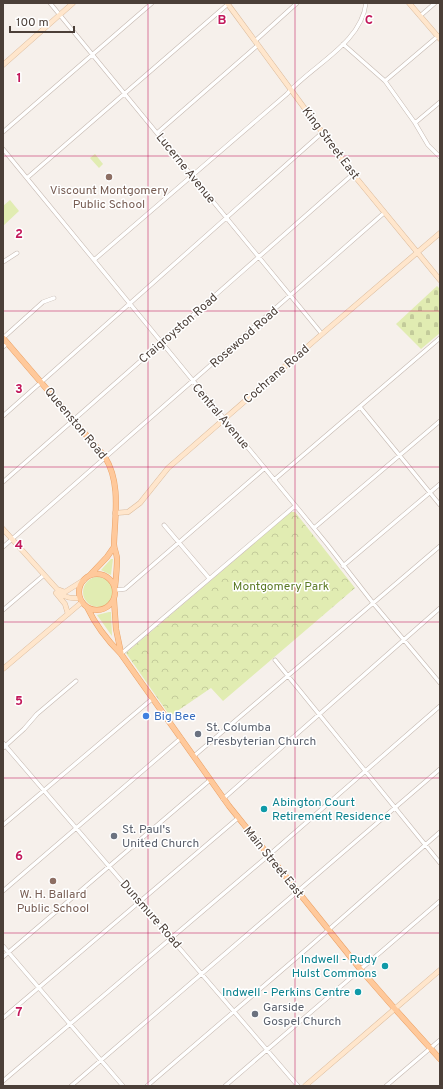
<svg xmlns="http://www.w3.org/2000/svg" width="443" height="1089" font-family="Overpass,sans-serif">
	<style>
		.grass { fill: #e1ecb2 }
		.cemetery { fill: url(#cemetery-stones) }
		.park { fill: url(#park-crowns) }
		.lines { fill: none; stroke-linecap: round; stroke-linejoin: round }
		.street-casing { stroke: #c5b8b0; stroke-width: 4.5 }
		.secondary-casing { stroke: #dbba9b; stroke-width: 5.5 }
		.primary-casing { stroke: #eaa065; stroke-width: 6 }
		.street { stroke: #fff; stroke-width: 3.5 }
		.secondary { stroke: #ffe6cc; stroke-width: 4.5 }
		.primary { stroke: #ffc99b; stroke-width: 5 }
		.grid { fill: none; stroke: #c2185b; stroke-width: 1; stroke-opacity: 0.55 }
		.education-dot { fill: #8d6e63; stroke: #fff; stroke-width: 1.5 }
		.shop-dot { fill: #3f7fe0; stroke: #fff; stroke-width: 1.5 }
		.worship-dot { fill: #6b7280; stroke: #fff; stroke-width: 1.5 }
		.culture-dot { fill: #0f9aa8; stroke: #fff; stroke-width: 1.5 }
		.labels { text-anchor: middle; stroke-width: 3; stroke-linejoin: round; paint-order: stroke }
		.street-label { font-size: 12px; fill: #4b3f38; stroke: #fff }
		.education-label { font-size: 12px; fill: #785e54; stroke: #fff }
		.park-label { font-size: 12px; fill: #5c7b26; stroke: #fff }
		.shop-label { font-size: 12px; fill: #366cbe; stroke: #fff; text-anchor: start }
		.worship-label { font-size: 12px; fill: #5b616d; stroke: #fff; text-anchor: start }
		.culture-label { font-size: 12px; fill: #0d838f; stroke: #fff; text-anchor: end }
		.grid-label { font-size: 13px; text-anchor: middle; font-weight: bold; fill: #c2185b; stroke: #fff; stroke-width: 3; stroke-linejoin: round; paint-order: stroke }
	</style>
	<defs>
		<pattern id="cemetery-stones" width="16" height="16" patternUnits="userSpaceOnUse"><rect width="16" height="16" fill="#e1ecb2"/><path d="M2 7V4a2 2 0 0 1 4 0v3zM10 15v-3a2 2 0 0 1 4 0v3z" fill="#c3cb9a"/></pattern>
		<pattern id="park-crowns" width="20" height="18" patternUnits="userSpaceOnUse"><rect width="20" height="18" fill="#e1ecb2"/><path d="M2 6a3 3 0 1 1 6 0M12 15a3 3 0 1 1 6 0" fill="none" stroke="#c3cb9a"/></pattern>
	</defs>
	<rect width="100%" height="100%" fill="#f6f0eb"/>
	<path class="grass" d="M95 154 103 164 99 168 90 158Z
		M10 200 19 211 3 226V206Z
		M111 559H113L111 575 101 570Z
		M83 592a15 15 0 1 1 30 0a15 15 0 1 1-30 0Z
		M109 612H111L112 636 97 615Z"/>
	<path class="cemetery" d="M437 286 440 289V333L421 349 396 324Z"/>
	<path class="park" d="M291 512H295L355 588 223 701 211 688 170 716 126 653Z"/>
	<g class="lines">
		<g class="street-casing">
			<path id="street" d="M50 3 322 334
				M420 16 435 3
				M255 41 297 3
				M343 44 385 81 415 123 428 145 440 157
				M385 81 438 36
				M415 123 440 102
				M3 132 152 3
				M157 133 258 45
				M3 149 327 544 373 603 440 683
				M27 178 228 4
				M94 260 287 94C312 65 361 44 366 3
				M3 262 17 253
				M3 338 43 302 54 298
				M3 347 8 343
				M360 407 440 505
				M3 416 323 132
				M274 480 440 338
				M3 482 353 174
				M164 525 209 578
				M314 528 440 421
				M3 547 384 213
				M343 566 440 484
				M116 590 125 589 265 468
				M3 610 44 575
				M121 654 295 506
				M275 660 440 863
				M3 743 298 1086
				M3 748 24 729 37 714 76 681
				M194 756 440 546
				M223 799 440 608
				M3 825 152 699
				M3 891 181 738
				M3 946 123 1086
				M3 957 210 780
				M3 1018 238 818
				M3 1081 269 855 440 706
				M71 1086 440 769
				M147 1086 309 947 440 832
				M225 1086 440 901
				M386 1086 440 1040"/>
		</g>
		<g class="secondary-casing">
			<path id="secondary" d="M227 3 353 174 440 280
				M409 3 440 39
				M3 65 73 3
				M115 513 128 512 140 503 168 468 322 334 440 233
				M3 529 57 589C62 598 71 599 80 598
				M57 589 65 592 84 580
				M56 593 65 604 68 614
				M3 669 82 602
				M305 1086 440 970"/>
		</g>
		<g class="primary-casing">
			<path id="primary" d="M3 338 105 457C121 483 115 515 114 544 114 549 117 554 117 559 117 568 116 578 115 587
				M79 592a18 18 0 1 1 36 0a18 18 0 1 1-36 0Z
				M90 575 107 557 114 547
				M114 600 116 629 121 653
				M87 607C95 624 108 641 121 654L229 806 361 970 395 1009 440 1059"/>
		</g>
		<use href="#street" class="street"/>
		<use href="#secondary" class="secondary"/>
		<use href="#primary" class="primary"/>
	</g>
	<path class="grid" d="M148 3V1086M295 3V1086M3 156H440M3 311H440M3 467H440M3 622H440M3 778H440M3 933H440"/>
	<g class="education-dot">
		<circle cx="109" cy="177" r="4"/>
		<circle cx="53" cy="881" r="4"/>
	</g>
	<circle class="shop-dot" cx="146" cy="716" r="4"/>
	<g class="worship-dot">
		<circle cx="198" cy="734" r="4"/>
		<circle cx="114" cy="836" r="4"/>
		<circle cx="255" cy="1014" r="4"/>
	</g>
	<g class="culture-dot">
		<circle cx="264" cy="809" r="4"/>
		<circle cx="385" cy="966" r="4"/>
		<circle cx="358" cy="992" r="4"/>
	</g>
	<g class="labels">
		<g class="street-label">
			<text transform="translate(331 143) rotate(53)" y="4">King Street East</text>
			<text transform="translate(186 168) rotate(51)" y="4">Lucerne Avenue</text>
			<text transform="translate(178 328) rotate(-41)" y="4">Craigroyston Road</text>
			<text transform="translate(244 337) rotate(-41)" y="4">Rosewood Road</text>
			<text transform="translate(276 374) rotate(-41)" y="4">Cochrane Road</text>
			<text transform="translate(221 416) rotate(50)" y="4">Central Avenue</text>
			<text transform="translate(76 423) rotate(50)" y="4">Queenston Road</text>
			<text transform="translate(274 862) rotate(51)" y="4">Main Street East</text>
			<text transform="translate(151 914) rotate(49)" y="4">Dunsmure Road</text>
		</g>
		<g class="education-label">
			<text x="109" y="194">Viscount Montgomery<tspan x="109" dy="14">Public School</tspan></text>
			<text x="53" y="898">W. H. Ballard<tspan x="53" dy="14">Public School</tspan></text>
		</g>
		<g class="park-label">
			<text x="281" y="590">Montgomery Park</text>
		</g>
		<g class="shop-label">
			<text x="154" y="720">Big Bee</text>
		</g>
		<g class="worship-label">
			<text x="206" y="731">St. Columba<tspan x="206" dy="14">Presbyterian Church</tspan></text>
			<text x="122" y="833">St. Paul's<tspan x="122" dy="14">United Church</tspan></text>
			<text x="263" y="1011">Garside<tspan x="263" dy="14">Gospel Church</tspan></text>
		</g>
		<g class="culture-label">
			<text x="272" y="806" text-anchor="start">Abington Court<tspan x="272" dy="14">Retirement Residence</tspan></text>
			<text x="377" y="963">Indwell - Rudy<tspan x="377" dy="14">Hulst Commons</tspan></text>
			<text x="350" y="996">Indwell - Perkins Centre</text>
		</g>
	</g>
	<g class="grid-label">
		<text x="222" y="24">B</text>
		<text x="369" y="24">C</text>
		<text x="19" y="82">1</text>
		<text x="19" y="238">2</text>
		<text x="19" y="393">3</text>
		<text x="19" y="549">4</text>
		<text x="19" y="705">5</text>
		<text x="19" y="860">6</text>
		<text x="19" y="1016">7</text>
	</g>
	<rect width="443" height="1089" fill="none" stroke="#4b3f38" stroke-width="8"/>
	<path d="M10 26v6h64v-6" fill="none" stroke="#4b3f38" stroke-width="2"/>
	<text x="16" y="26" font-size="12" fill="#4b3f38" stroke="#ffffff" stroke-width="3" paint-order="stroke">100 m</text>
</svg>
